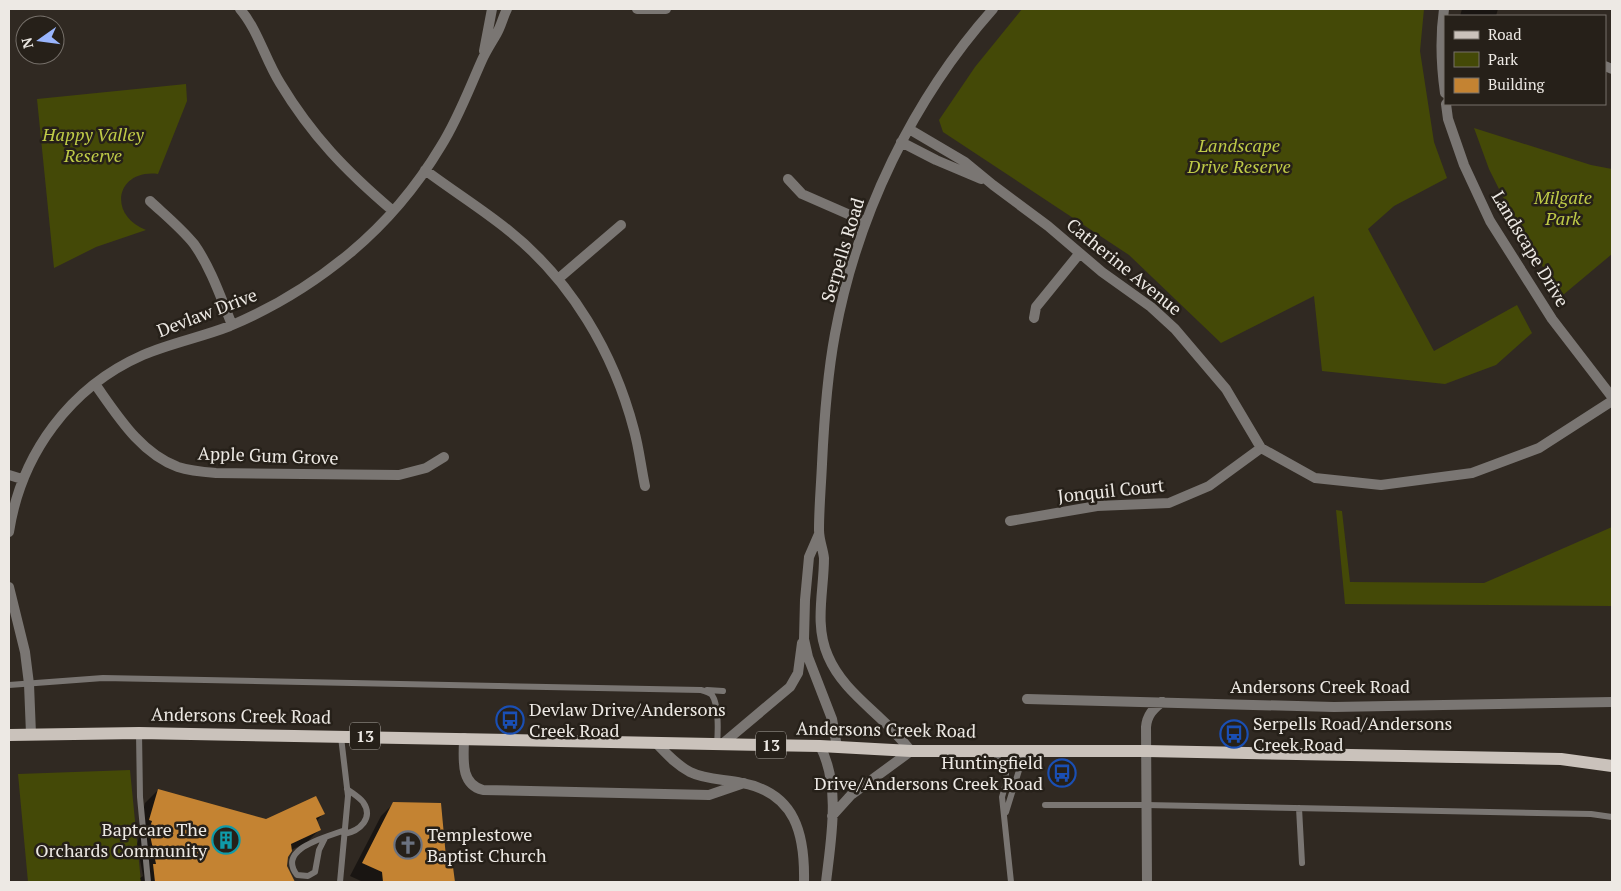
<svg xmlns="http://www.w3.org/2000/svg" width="1621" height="891" font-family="'PT Serif',serif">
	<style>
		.green { fill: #444907 }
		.shadow { fill: #0007 }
		.building { fill: #c48332 }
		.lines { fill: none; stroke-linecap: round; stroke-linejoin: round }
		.service { stroke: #7a7673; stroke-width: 6 }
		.minor { stroke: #7a7673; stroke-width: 10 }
		.tertiary { stroke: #7a7673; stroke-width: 10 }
		.primary { stroke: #cac2bb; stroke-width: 12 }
		.labels { text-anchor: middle; stroke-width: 5; stroke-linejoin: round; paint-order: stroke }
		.shield { fill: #262019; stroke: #b1ada7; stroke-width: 1 }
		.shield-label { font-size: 16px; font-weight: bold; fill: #ede9e4 }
		.park-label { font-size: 18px; font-style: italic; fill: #bfcb47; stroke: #262019 }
		.street-label { font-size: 18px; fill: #ede9e4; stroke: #262019 }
		.poi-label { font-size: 18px; fill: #ede9e4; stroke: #262019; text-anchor: start }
	</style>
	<rect width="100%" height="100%" fill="#302922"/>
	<path class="green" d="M1022 9H1424L1420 51 1434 142 1447 178 1394 206 1368 229 1434 351 1517 305 1532 333 1496 365 1445 384 1322 371 1314 296 1221 343 1129 255 943 132 939 120 975 67Z
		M186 84 187 101 158 174C116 169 107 215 146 230L96 247 54 268 37 99Z
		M1474 128 1591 165 1612 169V254L1563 295 1526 243 1489 169Z
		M1336 510 1342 511 1350 582 1484 583 1612 527V606L1345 604Z
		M130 770 141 882H28L18 774Z"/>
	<path class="shadow" d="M1462 9H1498L1496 16H1460Z
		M158 790 266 820 323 814 316 822 319 830 306 843 291 850 287 856 286 866 294 882H141L140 878 143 876 137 844 140 834 137 833 145 803Z
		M394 803 446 869H452L453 882H363L350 876 381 816Z"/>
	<path class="building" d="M158 789 266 819 316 796 325 814 316 818 321 830 291 844 292 851 288 857 287 866 295 882H155L153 864H156L149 830 152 821 149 820Z
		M393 802 441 803 447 868 453 867 455 882H383L382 872 362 863Z"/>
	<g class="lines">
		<path class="service" d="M9 685 103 678 701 690C705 691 709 692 712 695 719 705 718 732 717 744
			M707 690 723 691
			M139 733 140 797 148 882
			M994 751 1006 773V783L1002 797 1011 882
			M1045 805H1146L1591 814 1612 817
			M1299 808 1302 863
			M1006 812 1025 751
			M344 834C360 831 374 818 363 802 359 797 352 793 347 789
			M325 838 319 850 315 872 308 876 297 875C276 848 328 837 345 830
			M340 882 348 796 341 737"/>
		<path class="minor" d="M240 9C258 30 265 59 280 83 312 136 346 171 393 211
			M637 9H666
			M484 51 492 9
			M1605 66 1612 69
			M909 129 965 162 993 185 1048 226 1102 272 1151 307 1175 329 1226 389 1261 448 1315 478 1381 485 1472 473 1539 448 1612 401
			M901 142 936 160 981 179
			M425 170C453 191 482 209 508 230 571 280 614 353 634 430 639 448 641 467 645 486
			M788 179 802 194 866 222
			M150 201C165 215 181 228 194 244 211 268 221 298 232 325
			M558 279 621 225
			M1034 318 1036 307 1079 254
			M95 384C117 415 140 453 178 467 190 471 203 472 216 473L399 475 426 468 444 457
			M9 475 22 479
			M1010 521 1097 506 1169 503 1209 486 1261 448
			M9 532C21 454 70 387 143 355 171 343 202 337 230 326 273 308 314 283 350 253 386 223 417 186 441 146 458 119 469 89 482 60 486 51 492 42 497 33 501 26 503 17 507 9
			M819 534 809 557 805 600 804 639 808 657 832 719 837 747
			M9 587 25 652 29 684 31 734
			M1027 699 1334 707 1612 702
			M464 738C464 757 459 784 483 790L709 795 744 783
			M655 742C666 753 676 765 690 772 706 780 725 779 742 783 796 793 805 835 804 882
			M721 745 790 687 798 673 802 643
			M820 746C841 786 831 839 826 882
			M832 816 851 795 911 751C901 739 891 728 880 718 860 699 839 682 828 656 814 624 824 591 824 558 823 549 819 540 819 530 819 508 821 486 822 464 824 421 827 377 835 334 857 215 913 99 993 9
			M1147 882 1146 727C1147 715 1153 709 1162 702"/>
		<path class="tertiary" d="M1444 9C1440 37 1441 65 1445 93
			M1446 104 1448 119 1464 165 1490 221 1552 319 1612 397"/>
		<path class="primary" d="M9 735 139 733 820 746 911 751H1147L1561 759 1612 766"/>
	</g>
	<defs>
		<g id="bus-ring" transform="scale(1.4375)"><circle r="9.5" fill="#262019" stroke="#1a4fb4" stroke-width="1.5"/><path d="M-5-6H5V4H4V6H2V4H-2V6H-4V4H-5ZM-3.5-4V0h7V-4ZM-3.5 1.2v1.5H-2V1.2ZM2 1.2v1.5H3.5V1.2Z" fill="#1a4fb4"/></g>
		<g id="building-ring" transform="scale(1.4375)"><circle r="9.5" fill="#262019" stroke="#0f9aa8" stroke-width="1.5"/><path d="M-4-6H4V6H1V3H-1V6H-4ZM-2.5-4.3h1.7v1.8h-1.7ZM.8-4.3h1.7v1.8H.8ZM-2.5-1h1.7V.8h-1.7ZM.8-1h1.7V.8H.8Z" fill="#0f9aa8"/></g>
		<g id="church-ring" transform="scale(1.4375)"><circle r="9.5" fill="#262019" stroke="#6b7280" stroke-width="1.5"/><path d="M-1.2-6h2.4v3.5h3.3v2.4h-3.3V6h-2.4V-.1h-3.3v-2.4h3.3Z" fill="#6b7280"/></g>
	</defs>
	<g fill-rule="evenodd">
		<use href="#bus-ring" x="510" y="720"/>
		<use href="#bus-ring" x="1234" y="734"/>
		<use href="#bus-ring" x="1062" y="773"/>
		<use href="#building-ring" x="226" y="840"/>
		<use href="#church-ring" x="408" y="845"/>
	</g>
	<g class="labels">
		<g class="shield">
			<rect x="350" y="722.5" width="30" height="27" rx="4"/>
			<rect x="756" y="731.5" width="30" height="27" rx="4"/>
		</g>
		<g class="shield-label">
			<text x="365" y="742">13</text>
			<text x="771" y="751">13</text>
		</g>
		<g class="park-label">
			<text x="93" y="141">Happy Valley<tspan x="93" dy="21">Reserve</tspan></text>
			<text x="1239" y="152">Landscape<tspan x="1239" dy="21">Drive Reserve</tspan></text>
			<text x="1563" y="204">Milgate<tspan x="1563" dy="21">Park</tspan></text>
		</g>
		<g class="street-label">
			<text transform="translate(1530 249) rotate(59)" y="6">Landscape Drive</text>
			<text transform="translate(843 250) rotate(-73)" y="6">Serpells Road</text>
			<text transform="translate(1124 267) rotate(39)" y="6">Catherine Avenue</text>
			<text transform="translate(207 313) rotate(-21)" y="6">Devlaw Drive</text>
			<text transform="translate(268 456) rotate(2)" y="6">Apple Gum Grove</text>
			<text transform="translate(1111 491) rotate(-6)" y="6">Jonquil Court</text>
			<text x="1320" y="693">Andersons Creek Road</text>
			<text transform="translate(241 716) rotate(1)" y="6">Andersons Creek Road</text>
			<text transform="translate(886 730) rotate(1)" y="6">Andersons Creek Road</text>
		</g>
		<g class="poi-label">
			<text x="529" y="716">Devlaw Drive/Andersons<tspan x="529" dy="21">Creek Road</tspan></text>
			<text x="1253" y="730">Serpells Road/Andersons<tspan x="1253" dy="21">Creek Road</tspan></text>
			<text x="1043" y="769" text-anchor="end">Huntingfield<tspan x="1043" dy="21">Drive/Andersons Creek Road</tspan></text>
			<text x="207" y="836" text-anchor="end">Baptcare The<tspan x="207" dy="21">Orchards Community</tspan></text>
			<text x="427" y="841">Templestowe<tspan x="427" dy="21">Baptist Church</tspan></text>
		</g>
	</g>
	<rect width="1621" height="891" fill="none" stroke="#ede9e4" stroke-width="20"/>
	<rect x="1444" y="15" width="162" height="90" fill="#262019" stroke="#76706a"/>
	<rect x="1454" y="31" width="25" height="8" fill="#cac2bb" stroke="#76706a"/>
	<text x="1488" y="40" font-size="15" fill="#ede9e4">Road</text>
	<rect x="1454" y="52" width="25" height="15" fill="#444907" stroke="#76706a"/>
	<text x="1488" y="65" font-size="15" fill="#ede9e4">Park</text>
	<rect x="1454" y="78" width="25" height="15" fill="#c48332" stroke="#76706a"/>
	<text x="1488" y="90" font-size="15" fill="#ede9e4">Building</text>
	<g transform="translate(40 40) rotate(256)"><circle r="24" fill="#262019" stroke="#76706a"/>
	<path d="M0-4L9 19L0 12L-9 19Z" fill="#99b5fd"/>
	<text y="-8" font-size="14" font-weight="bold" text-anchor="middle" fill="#ede9e4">N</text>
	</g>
</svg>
